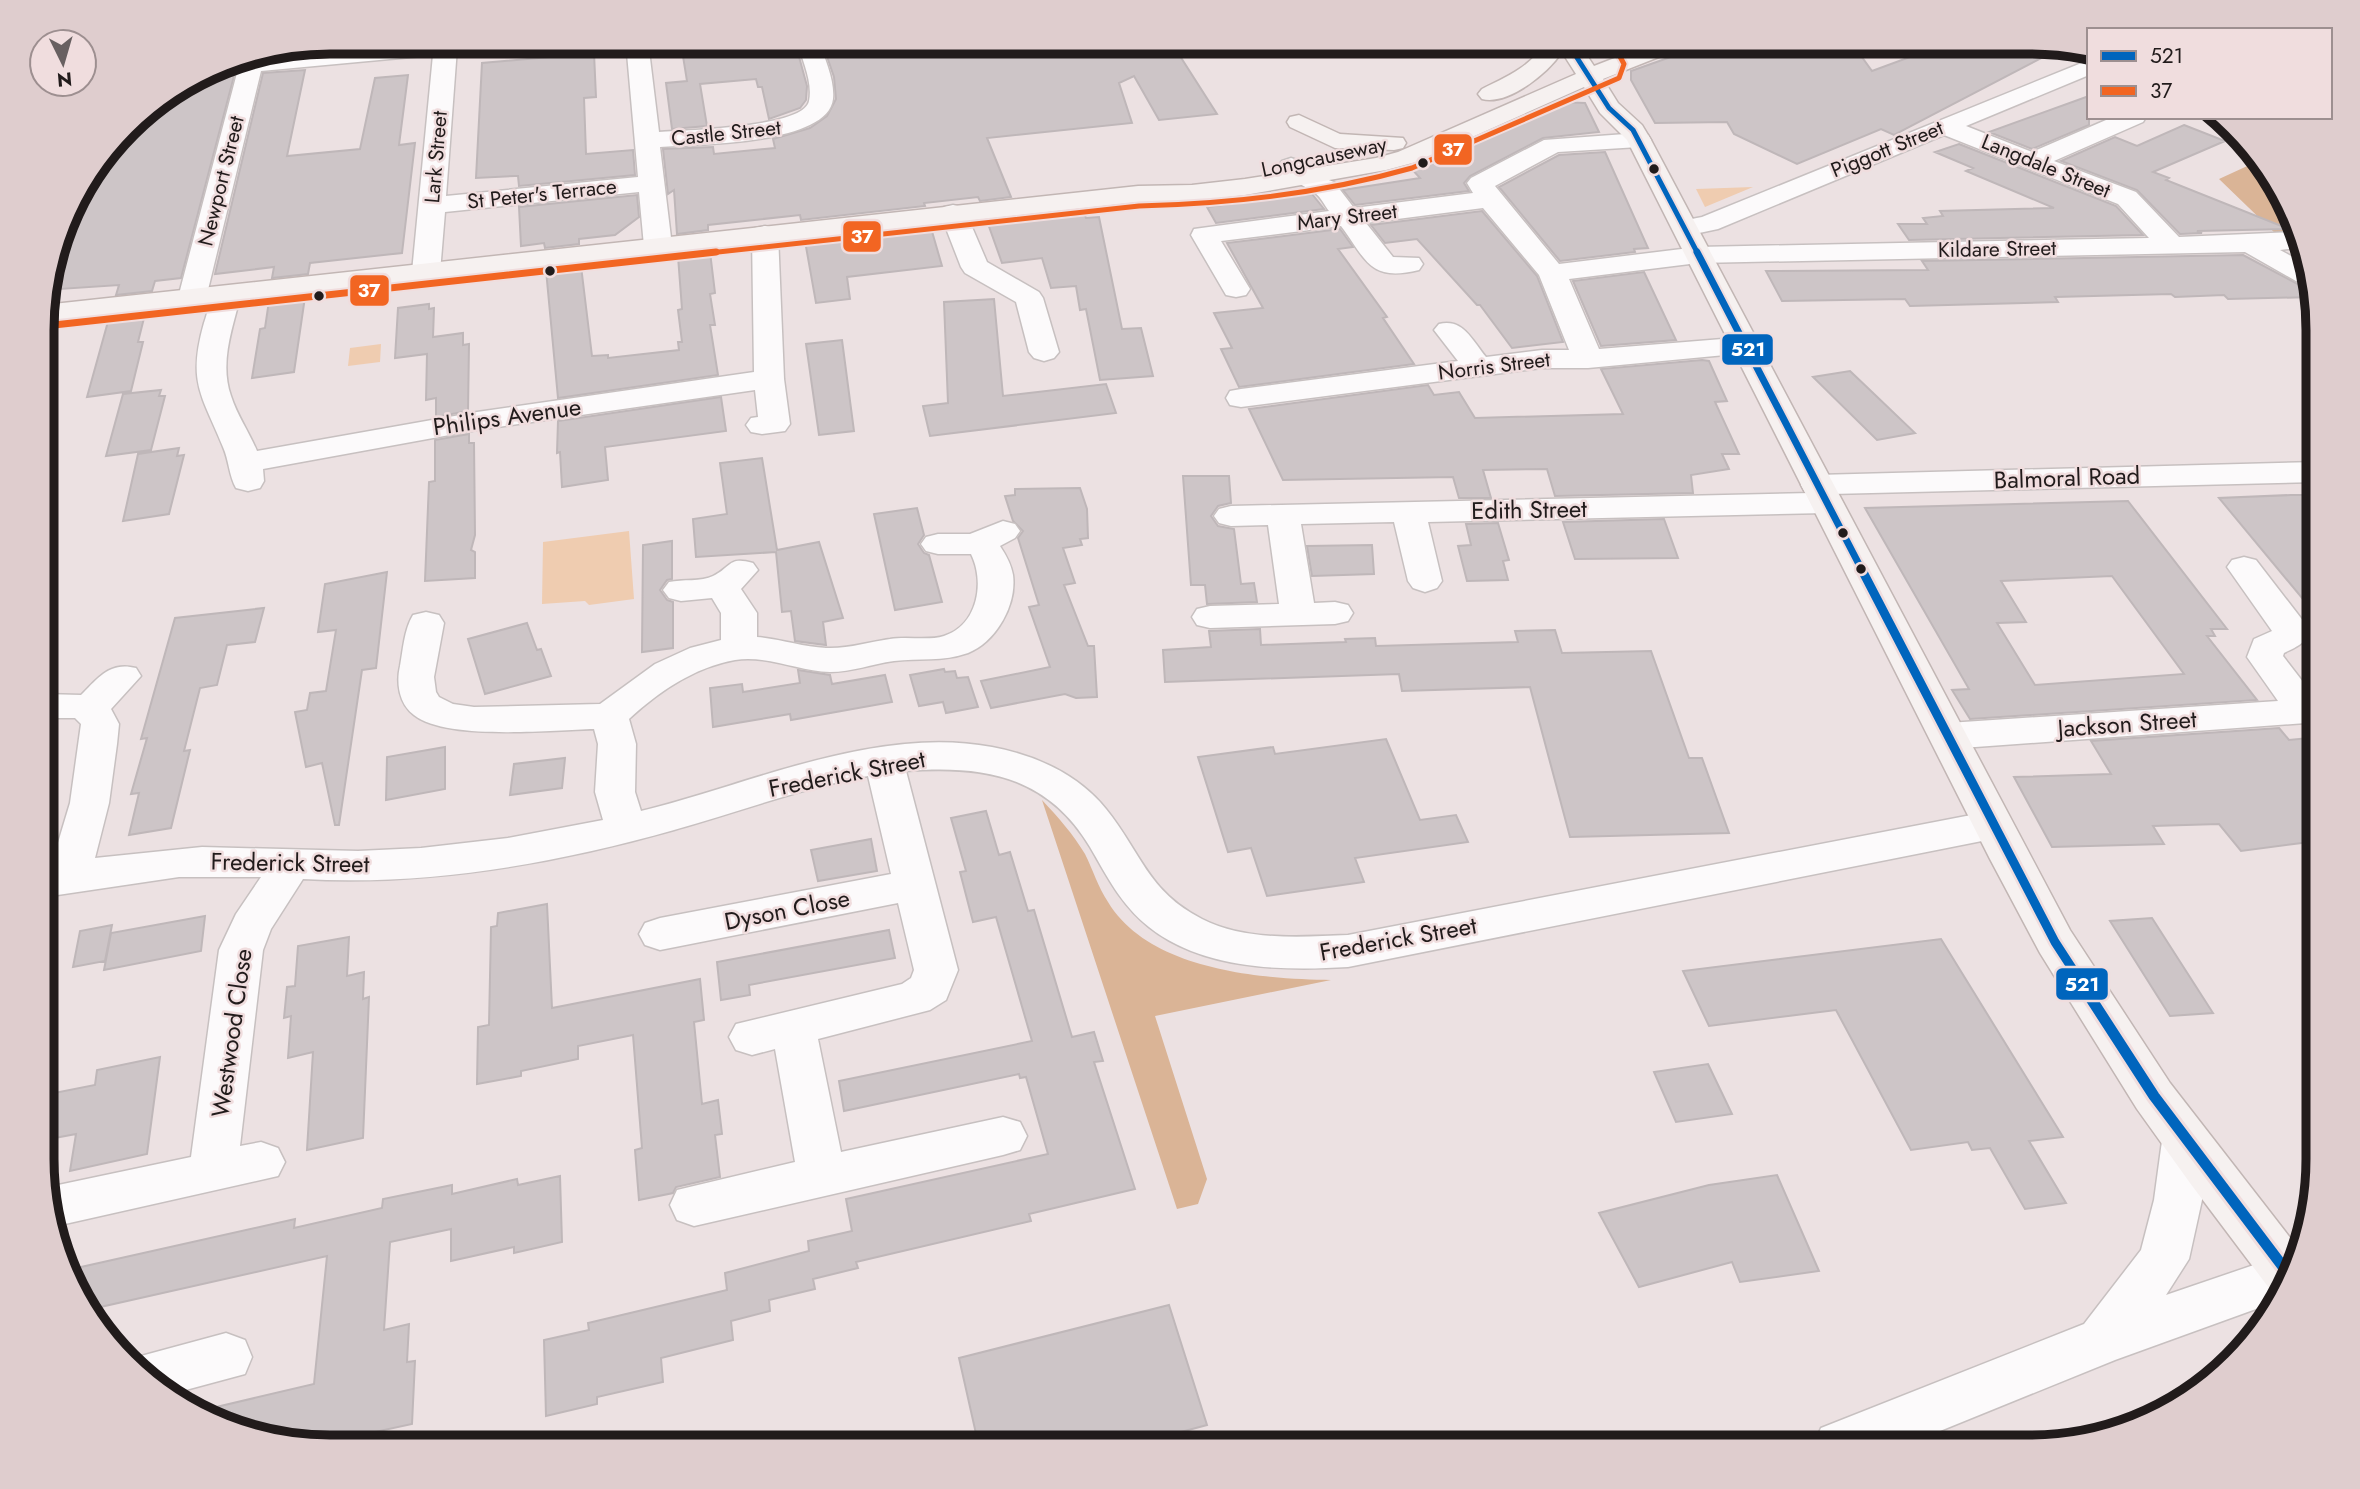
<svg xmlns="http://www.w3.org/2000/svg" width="2360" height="1489" font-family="Jost,sans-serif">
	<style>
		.green { fill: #efccb0 }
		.forest { fill: #dab496 }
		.building { fill: #cdc5c7; stroke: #bfb7b9; stroke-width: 2; fill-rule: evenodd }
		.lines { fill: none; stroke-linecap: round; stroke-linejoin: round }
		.minor-casing { stroke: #c7c0c0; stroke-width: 3 }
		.major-casing { stroke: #c2b6b4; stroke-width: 3 }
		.minor { fill: #fcfafb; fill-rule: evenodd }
		.major { fill: #f6f1f0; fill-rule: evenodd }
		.bus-1-far3-casing { stroke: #f0ddde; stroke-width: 9 }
		.bus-1-far2-casing { stroke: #f0ddde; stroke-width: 11 }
		.bus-1-far1-casing { stroke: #f0ddde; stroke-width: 14 }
		.bus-1-casing { stroke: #f0ddde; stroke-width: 17 }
		.bus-2-far1-casing { stroke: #f0ddde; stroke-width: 9 }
		.bus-2-casing { stroke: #f0ddde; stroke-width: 11 }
		.bus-1-far3 { stroke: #0065bd; stroke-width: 5 }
		.bus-1-far2 { stroke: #0065bd; stroke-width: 7 }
		.bus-1-far1 { stroke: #0065bd; stroke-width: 9 }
		.bus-1 { stroke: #0065bd; stroke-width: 11 }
		.bus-2-far1 { stroke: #f26522; stroke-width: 5 }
		.bus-2 { stroke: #f26522; stroke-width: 7 }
		.bus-dot { fill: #211b1b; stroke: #f0ddde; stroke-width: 2.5 }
		.labels { text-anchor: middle; stroke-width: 5; stroke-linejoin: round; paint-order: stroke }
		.far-street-label { font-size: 21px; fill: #211b1b; stroke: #f0ddde }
		.street-label { font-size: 24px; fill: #211b1b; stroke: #f0ddde }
		.rim { fill: none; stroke: #211b1b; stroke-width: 9 }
		.line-badge { stroke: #f0ddde; stroke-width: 2.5 }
		.badge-label { font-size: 19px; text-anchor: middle; font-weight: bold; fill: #fff }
	</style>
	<rect width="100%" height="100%" fill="#ece1e2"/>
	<path class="green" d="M1753 187 1705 207 1696 189Z
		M381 344 380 362 348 366 350 348Z
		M629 531 634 599 589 605 585 601 542 604 543 542Z"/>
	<path class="forest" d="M2256 162 2280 187 2293 233 2277 235 2219 179Z
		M1042 800C1058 817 1073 834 1085 854 1093 870 1098 887 1108 902 1149 970 1260 979 1331 980L1155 1016 1207 1179 1198 1204 1177 1209Z"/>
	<path class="building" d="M723 42H795L807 86 806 100 800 108 769 119 762 87H758L756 79 700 84 707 126 672 129 666 83 687 81 682 50 723 46Z
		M822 42H1171L1217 114 1159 120 1134 76 1119 83 1132 123 987 138 1011 197 980 201 978 197 924 203 925 206 801 220 800 215 708 225V230L677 234 674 190 668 194 663 149 713 147 714 154 775 148 773 139 810 128 827 116 836 99 834 77Z
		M1713 42H1851L1872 71 1926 51 1938 55 1964 42H2015L2051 53 1894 135 1881 129 1797 164 1734 134 1727 122 1655 123 1631 80V71Z
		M594 53 596 97 584 98 586 154 633 150 635 175 519 186 518 176H515L476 178 482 63Z
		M305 70 287 156 360 149 375 78 408 75 399 145 415 143 402 253 310 263 308 274 272 278 274 267 215 274 263 73Z
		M203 75 234 76 181 278 155 281 152 291 116 295 119 285 45 290 72 202 141 113Z
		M2089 96V125L2032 149 1989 132Z
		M1557 102 1585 103 1599 132 1543 138 1470 176 1464 183 1469 191 1355 205 1343 190 1420 178 1411 168Z
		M2184 125 2225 141 2153 172 2169 178 2166 180 2289 229 2197 231 2202 233 2180 234 2137 190 2061 161 2115 137 2137 146Z
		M1959 144 2116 206 2143 235 1909 240 1898 224H1927L1923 218 1943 216 1940 211 2054 208 1966 171 1973 168 1935 152Z
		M1605 152 1648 248 1634 249 1635 252 1560 261 1499 187 1559 155Z
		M1312 194 1324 209 1216 223 1207 207Z
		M637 195 639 217 615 235 579 239V244L545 248 544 243 521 246 519 207Z
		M1482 211 1537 276 1563 342 1512 348 1480 305H1477L1417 239 1385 243 1371 225Z
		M1084 213 1086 218 1099 217 1122 329 1141 328 1153 376 1100 380 1086 309 1080 310 1076 286 1051 288 1042 258 1002 263 987 221Z
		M931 228 942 266 847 277 850 299 816 303 805 241Z
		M1340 229 1353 247 1338 249 1387 317 1383 318 1414 364 1239 387 1221 349 1232 348 1214 313 1263 308 1227 243Z
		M710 252 715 293 710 294 715 325H710L718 375 558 398 546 270 581 266 592 356 608 355V358L679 350 678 342H682L678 310 682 309 678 256Z
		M2243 255 2311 291 2313 297 2228 299 2224 295 2175 297 2171 294 2055 297 2058 302 1910 306 1905 299 1782 301 1766 271 1928 270 1922 261Z
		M1644 272 1676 340 1601 346 1573 281Z
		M305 297 294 372 252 378 260 329 265 328 269 301Z
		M994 299 1003 396 1106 384 1116 413 930 436 923 406 948 403 944 302Z
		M429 304V309L434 308 433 337 463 333V345L469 344 468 411 436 417V398L426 400 427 354 395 358 398 308Z
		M145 314 138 342H143L131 391 87 397 109 318Z
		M842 340 854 431 819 435 806 344Z
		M1702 360 1709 361 1727 401 1715 402 1739 454H1722L1729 469 1691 475 1693 493 1555 496 1547 469 1483 470 1491 498H1459L1453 477 1283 480 1249 409 1428 385 1434 395 1459 392 1475 418 1623 414 1601 369Z
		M1850 371 1871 391 1915 433 1877 440 1813 377Z
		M161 390 159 396H165L151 450 106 456 123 394Z
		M721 397 726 431 605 447 608 480 562 487 560 452 557 453 558 421Z
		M469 434V443H474L475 535 471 550 475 552V578L425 581 429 482 435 481V440Z
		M179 448 177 456 184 455 169 514 123 521 138 454Z
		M762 458 777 550 819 542 843 618 823 622 826 645 795 641 791 611 782 612 776 552 696 557 693 519 727 514 720 463Z
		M1183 476H1229L1231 503 1218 506 1211 516 1218 526 1234 529 1241 584 1254 583 1257 602 1207 604 1205 585H1191Z
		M1080 488 1087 509 1088 538 1080 539 1082 545 1063 548 1075 583 1064 585 1088 646H1094L1097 697 1076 698 1065 694 991 708 981 681 1050 667 1029 607 1039 605 1018 538 1023 531 1013 521 1005 496 1015 495V489Z
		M2291 495H2317V616L2219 498Z
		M2128 501 2227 629H2211L2215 636H2207L2257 700 1970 719 1952 690 1969 689 1865 508ZM2112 576 2184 674 2035 685 1997 623 2026 622 2001 581Z
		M917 508 924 535 918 544 924 553 929 555 942 602 895 610 874 514Z
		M1664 519 1678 558 1575 559 1563 522Z
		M1498 523 1509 560 1503 561 1508 580 1467 581 1458 546 1471 545 1466 524Z
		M672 541V579L667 580 660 590 667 600 673 602V648L642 652 643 545Z
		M1372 545 1374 574 1312 576 1307 546Z
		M387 572 376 668 362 670 339 825H335L322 763 306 767 295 712 307 710 310 693 326 691 336 630 318 632 325 584Z
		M264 608 255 642 227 645 217 685 200 688 184 751 190 750 171 828 129 835 139 793 131 794 147 738 141 739 175 618Z
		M527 623 537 650 541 649 551 676 485 694 468 639Z
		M1260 629 1261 645 1346 642 1345 639 1375 638 1376 646 1518 642 1515 631 1555 630 1562 653 1651 651 1689 758H1702L1729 833 1570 837 1530 687 1402 691 1399 674 1165 682 1163 650 1211 647 1209 631Z
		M944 669 945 672 955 671 957 678 968 677 978 707 946 713 943 702 919 706 910 675Z
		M798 670 830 675 832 684 885 675 892 702 791 720 790 714 713 727 710 688 742 684 743 692 800 683Z
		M2279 728 2289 740 2309 738 2317 749V841L2241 851 2219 824 2153 826 2164 844 2052 847 2014 777 2111 774 2091 741Z
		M1386 739 1420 820 1456 815 1468 842 1355 858 1364 882 1267 896 1251 848 1228 852 1198 757 1273 747 1275 754Z
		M445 747V789L386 800 387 757Z
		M565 758 562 788 510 795 514 764Z
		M986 811 999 855 1010 852 1028 911 1034 910 1072 1037 1094 1032 1103 1061 1094 1062 1135 1189 1029 1214 1031 1221 856 1262 858 1268 813 1279 815 1289 769 1300 770 1311 731 1321 733 1340 661 1358 663 1382 597 1397V1404L546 1416 544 1340 589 1330 588 1323 727 1290 725 1273 809 1251 808 1241 852 1231 846 1199 1048 1154 1026 1077 1020 1078 1019 1074 844 1111 839 1081 1032 1041 996 917 973 922 960 872 966 871 951 818Z
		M871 839 877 871 818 881 811 850Z
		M547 904 552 1008 700 979 704 1020 694 1022 702 1104 718 1100 722 1134 715 1135 720 1177 676 1187 673 1193 639 1200 635 1150 642 1148 633 1035 578 1046V1059L521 1071V1076L477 1084 478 1027 489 1025 491 927 497 926 498 913Z
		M205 916 201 951 104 970 111 933Z
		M2152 918 2213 1013 2170 1016 2110 921Z
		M112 925 105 961 73 967 80 931Z
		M889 930 895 958 749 985 750 995 721 1000 717 962Z
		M349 937 347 976 364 972 363 999 369 997 363 1138 307 1150 313 1052 288 1058 291 1016 284 1018 287 987 295 986 298 946Z
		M1941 939 2063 1137 2029 1141 2066 1203 2025 1209 1990 1148 1972 1150 1968 1142 1911 1150 1836 1010 1709 1026 1683 971Z
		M160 1057 147 1154 70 1171 76 1134 44 1140V1095L95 1085 97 1070Z
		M1708 1064 1732 1114 1676 1122 1654 1072Z
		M1777 1175 1819 1271 1740 1282 1732 1262 1639 1287 1599 1213 1709 1185Z
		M560 1176 562 1242 514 1253V1247L451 1261V1229L390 1242 384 1330 409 1324 407 1362 415 1361 412 1424 315 1445 255 1437 199 1411 314 1384 327 1256 87 1310 72 1269 295 1219 294 1228 382 1208 383 1199 452 1185V1194L517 1179 518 1185Z
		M1169 1305 1207 1425 1125 1447H979L959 1358Z"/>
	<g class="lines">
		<g class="minor-casing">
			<path id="minor" d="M426 42H466L463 47 457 48 446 196 638 177 626 42H648L659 132C684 130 804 128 809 101 813 82 802 59 797 42H819C825 59 835 81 833 99 828 145 696 144 660 147L672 246 668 252 658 254 648 252 644 246 639 192 445 212 440 272 436 278 426 280 416 278 412 272 433 55 261 71 206 298 202 304 192 307 182 304 178 298 237 73H205L220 64 263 55Z
				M2089 60V75L1966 126 2032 152 2113 117H2146L2143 122 2054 161 2136 192 2179 237 2293 232 2298 248 2280 250 2302 262 2309 283 2296 281 2245 252 1698 263 1569 279 1599 349 1747 337 1757 340 1762 346 1757 352 1588 368H1542L1241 407 1230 405 1226 398 1230 391 1241 389 1458 361 1434 330 1439 324C1463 318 1472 340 1486 357L1542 350H1569L1539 275 1483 208 1366 223 1393 257 1419 258 1423 264 1419 270C1370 282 1367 261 1341 226L1221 241 1250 289 1246 295 1236 297 1226 295 1191 235 1194 229 1329 211C1325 206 1321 197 1315 193 1300 182 1290 183 1278 166L1282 161 1291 158 1300 161 1313 174 1334 182 1354 208 1473 193 1467 183 1471 178 1544 140 1639 133 1648 135 1651 140 1648 145 1639 147 1558 152 1495 186 1559 264 1698 247 2149 238 2118 204 1944 135 1718 229 1685 236 1676 234 1672 228 1676 222 1702 217Z
				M953 205 962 207 966 213 987 262 1039 292 1043 298 1059 352 1054 358 1044 361 1034 358 1029 352 1016 302 965 273 961 267 940 213 944 207Z
				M765 226 775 228 778 234 784 379 790 424 785 431 762 434 751 432 746 425 751 418 758 417 755 390 477 430 263 469 264 481 260 488 248 491 236 488C229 476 229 460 223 447 202 395 187 383 204 323 208 312 210 298 217 288L227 286 237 288 241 294C233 327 219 362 231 396 237 415 249 432 257 451L477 412 754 372 752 234 755 228Z
				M2317 462V482L1831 494 1838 496 1843 503 1838 510 1826 513 1428 522 1442 581 1437 588 1425 592 1413 588 1408 581 1394 522 1301 524 1314 603 1335 602 1348 605 1353 613 1348 621 1335 624 1210 628 1197 625 1192 617 1197 609 1210 606 1279 604 1268 525 1231 526 1219 523 1214 516 1219 509 1231 506 1811 493 1805 492 1801 485 1805 478 1817 475Z
				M1003 521 1015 524 1020 531 1015 538 1000 546C1006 555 1011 564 1013 575 1017 605 996 642 968 653 943 662 919 658 894 661 872 664 852 672 830 672 798 671 767 655 735 660 695 667 658 692 629 719L636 744 635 792 641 811C751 784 877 725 992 747 1035 755 1078 774 1106 809 1141 852 1147 891 1202 919 1245 941 1301 937 1348 935L1992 811 2006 815 2012 825 2006 835 1992 839 1348 967C1283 971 1203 970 1149 927 1121 905 1107 876 1090 847 1047 775 982 765 906 771L958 970 946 1000 930 1010 818 1039 841 1152 1003 1117 1020 1122 1027 1136 1020 1150 1003 1155 694 1226 677 1220 670 1205 677 1190 795 1162 775 1049 752 1055 736 1050 729 1037 736 1024 902 984 911 978 914 970 898 903 660 950 645 945 639 934 645 923 660 918 891 874 868 776C802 788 738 812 674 830 554 864 428 886 303 879L271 929 263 950 240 1146 261 1142 278 1148 285 1162 278 1176 56 1226 44 1196V1188L191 1157 219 950 236 914 261 877H179L44 897V867L51 866 70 803 81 724 75 718H44V694L81 695C98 678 110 661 136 668L141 676 111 709 119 724 117 744 109 803 95 858 202 847 358 851 421 848 508 838 603 820 595 792 598 744 594 729C551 730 447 741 414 715 399 704 396 683 400 666 403 650 404 630 413 615L426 612 439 615 444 623 434 677 436 692 439 697 453 704 474 707 600 704 655 664 690 648 721 640V613L712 598 681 601 669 598 663 590 669 582C682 579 702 582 713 576 732 567 728 556 753 563L758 570 741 589 757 613V637C780 639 803 647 826 648 848 649 869 642 890 639 908 636 928 641 944 636 978 625 985 582 971 554H938L926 551 921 544 926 537 938 534H970Z
				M2244 557 2256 560 2307 626C2309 643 2298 646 2284 653L2283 656 2317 700V720L2306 723 1948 749 1934 745 1929 736 1934 727 1948 723 2278 701 2247 657 2254 639 2272 631 2227 567 2232 560Z
				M2186 1121 2203 1127 2210 1141 2202 1200 2189 1259 2166 1295 2289 1253 2300 1257 2278 1301 2115 1360 1903 1446H1813L1821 1428 2084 1324 2141 1250 2154 1200 2162 1141 2169 1127Z
				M226 1333 245 1340 252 1357 245 1374 167 1395 130 1359Z"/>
		</g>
		<g class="major-casing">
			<path id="major" d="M1545 42H1578L1594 66 1656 42H1687L1684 47 1603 79 1618 103 1642 125 1651 140 2070 930 2170 1083 2302 1253 2281 1295 2272 1292 2190 1183 2137 1109 2040 953 1990 859 1627 140 1600 113 1584 87 1416 162 1386 170 1245 195 1192 201 1138 202 44 323V305L1138 186 1192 185 1245 179 1376 158 1398 152 1576 74 1562 52C1548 73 1508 106 1482 99L1478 94 1482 89C1506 77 1531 67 1545 42Z
				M1299 115 1340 134 1403 138 1406 143 1403 148 1394 150 1335 148 1290 127 1287 122 1290 117Z"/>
		</g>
		<use href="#minor" class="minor"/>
		<use href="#major" class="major"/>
		<g class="bus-1-far3-casing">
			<path id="bus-1-far3" d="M1567 42 1609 108 1633 130 1698 254"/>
		</g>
		<g class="bus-1-far2-casing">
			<path id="bus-1-far2" d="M1697 252 1864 574"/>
		</g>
		<g class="bus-1-far1-casing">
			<path id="bus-1-far1" d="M1863 572 2055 942 2079 979"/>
		</g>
		<g class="bus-1-casing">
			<path id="bus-1" d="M2077 977 2154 1096 2290 1276"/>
		</g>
		<g class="bus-2-far1-casing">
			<path id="bus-2-far1" d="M700 254 1139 206C1230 204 1324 193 1412 168L1619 78 1624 64 1612 42"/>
		</g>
		<g class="bus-2-casing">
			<path id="bus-2" d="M45 326 716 252"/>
		</g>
		<use href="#bus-1-far3" class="bus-1-far3"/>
		<use href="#bus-1-far2" class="bus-1-far2"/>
		<use href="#bus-1-far1" class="bus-1-far1"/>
		<use href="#bus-1" class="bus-1"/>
		<use href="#bus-2-far1" class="bus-2-far1"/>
		<use href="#bus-2" class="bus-2"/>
	</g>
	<g class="bus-dot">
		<circle cx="1423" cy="163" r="6"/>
		<circle cx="1654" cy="169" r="6"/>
		<circle cx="550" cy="271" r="6"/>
		<circle cx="319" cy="296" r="6"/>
		<circle cx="1843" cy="533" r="6"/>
		<circle cx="1861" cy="569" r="6"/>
	</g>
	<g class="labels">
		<g class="far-street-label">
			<text transform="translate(726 133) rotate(-6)" y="7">Castle Street</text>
			<text transform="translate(1887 149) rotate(-22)" y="7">Piggott Street</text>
			<text transform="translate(436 157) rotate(-85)" y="7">Lark Street</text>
			<text transform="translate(1324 157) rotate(-12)" y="7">Longcauseway</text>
			<text transform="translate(2046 166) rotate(22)" y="7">Langdale Street</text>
			<text transform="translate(221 181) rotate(-76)" y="7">Newport Street</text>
			<text transform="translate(542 194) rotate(-6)" y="7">St Peter's Terrace</text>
			<text transform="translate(1347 217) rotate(-7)" y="7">Mary Street</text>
			<text transform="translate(1997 249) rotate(-1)" y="7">Kildare Street</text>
			<text transform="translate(1494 366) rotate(-7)" y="7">Norris Street</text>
		</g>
		<g class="street-label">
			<text transform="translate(507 417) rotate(-8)" y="8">Philips Avenue</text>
			<text transform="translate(2067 478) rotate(-2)" y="8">Balmoral Road</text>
			<text transform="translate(1529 510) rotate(-1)" y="8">Edith Street</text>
			<text transform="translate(2127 724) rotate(-4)" y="8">Jackson Street</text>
			<text transform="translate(847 774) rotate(-11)" y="8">Frederick Street</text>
			<text transform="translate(290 863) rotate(1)" y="8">Frederick Street</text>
			<text transform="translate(787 910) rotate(-11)" y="8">Dyson Close</text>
			<text transform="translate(1398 939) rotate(-10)" y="8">Frederick Street</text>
			<text transform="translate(232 1033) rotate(-82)" y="8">Westwood Close</text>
		</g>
	</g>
	<path d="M0 0H2360V1489H0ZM330 54H2030A276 276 0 0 1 2306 330V1159A276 276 0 0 1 2030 1435H330A276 276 0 0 1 54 1159V330A276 276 0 0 1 330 54Z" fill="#dfcdce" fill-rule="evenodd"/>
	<path class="rim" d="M330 54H2030A276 276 0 0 1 2306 330V1159A276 276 0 0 1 2030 1435H330A276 276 0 0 1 54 1159V330A276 276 0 0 1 330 54Z"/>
	<g class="line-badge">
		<rect x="1433" y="133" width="40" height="33" rx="7" fill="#f26522"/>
		<rect x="842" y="220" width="40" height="33" rx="7" fill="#f26522"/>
		<rect x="349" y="274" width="41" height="33" rx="7" fill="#f26522"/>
		<rect x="1721" y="333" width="53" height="33" rx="7" fill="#0065bd"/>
		<rect x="2055" y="967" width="54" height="34" rx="7" fill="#0065bd"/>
	</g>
	<g class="badge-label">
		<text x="1453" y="156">37</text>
		<text x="862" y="243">37</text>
		<text x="369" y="297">37</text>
		<text x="1748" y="356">521</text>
		<text x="2082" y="991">521</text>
	</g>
	<rect x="2087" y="28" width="245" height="91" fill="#f0ddde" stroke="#9d8f90" stroke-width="2"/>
	<rect x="2101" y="51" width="35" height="10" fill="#0065bd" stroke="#9d8f90" stroke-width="2"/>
	<text x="2150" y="63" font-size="21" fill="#211b1b">521</text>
	<rect x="2101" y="86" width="35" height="10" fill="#f26522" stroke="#9d8f90" stroke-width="2"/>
	<text x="2150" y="98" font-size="21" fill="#211b1b">37</text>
	<g transform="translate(63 63) rotate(175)"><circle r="33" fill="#f0ddde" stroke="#9d8f90" stroke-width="2"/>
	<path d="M0-5L12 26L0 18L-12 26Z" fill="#686061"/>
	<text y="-10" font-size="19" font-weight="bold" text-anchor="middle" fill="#211b1b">N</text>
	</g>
</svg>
